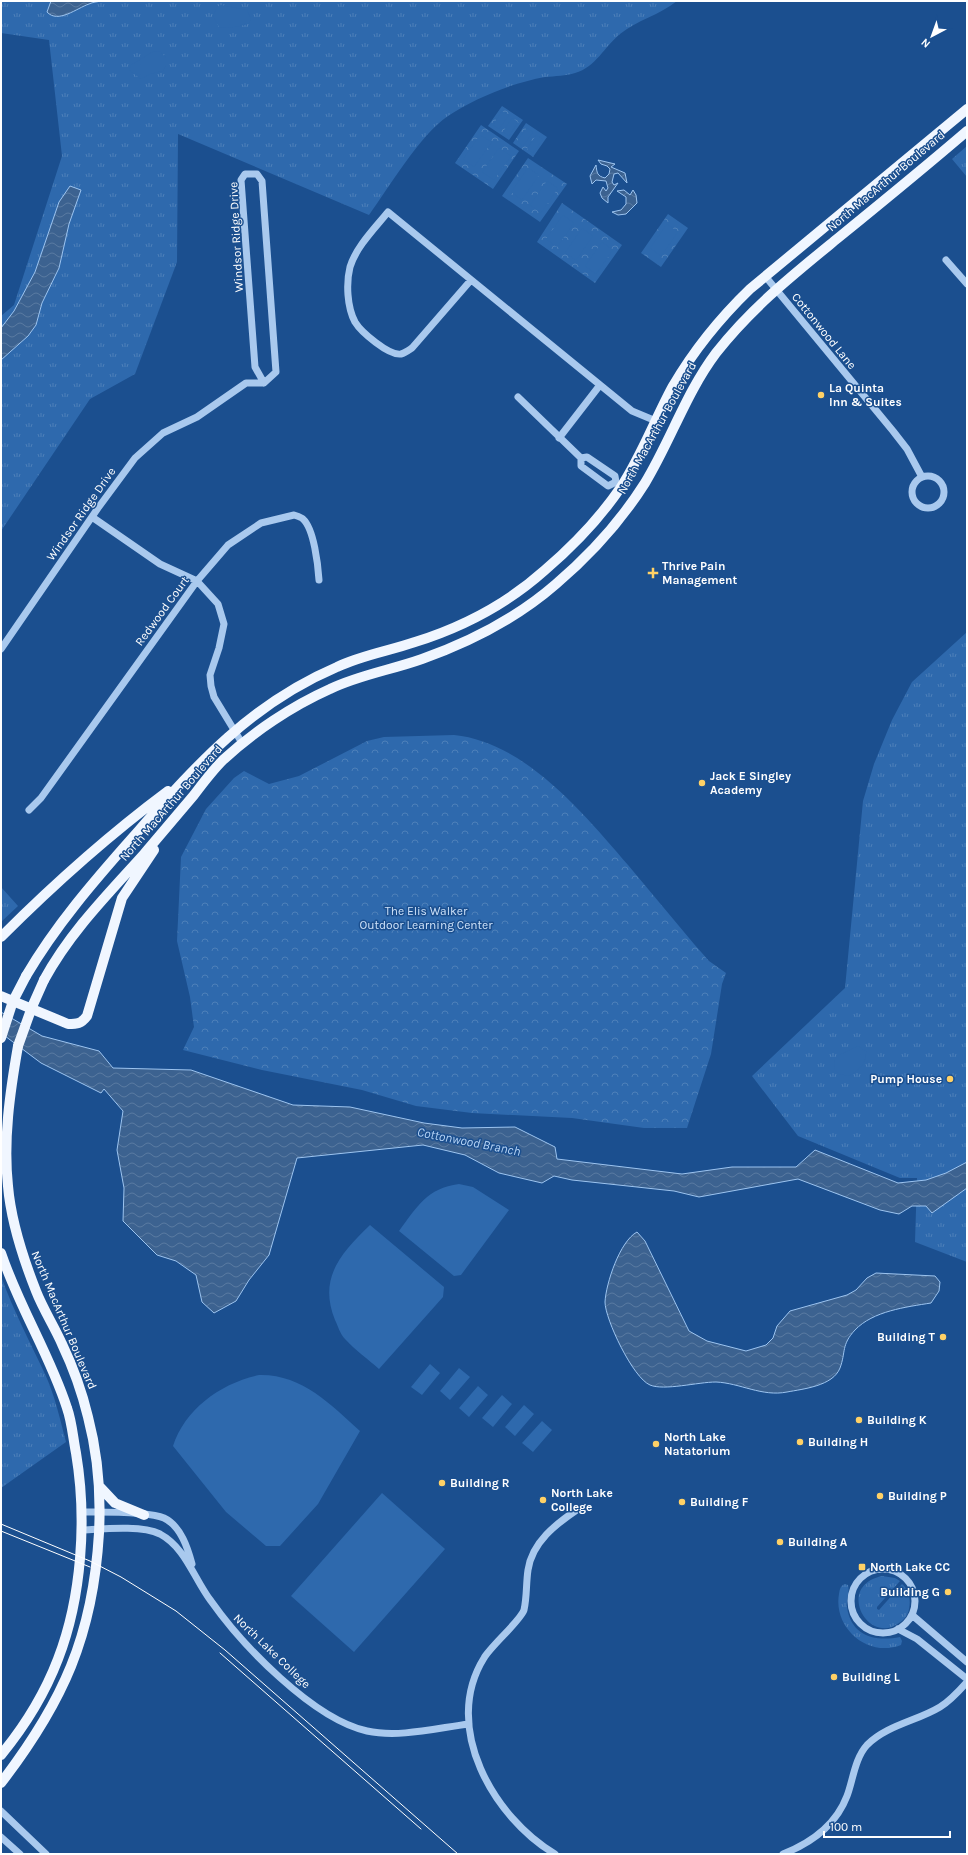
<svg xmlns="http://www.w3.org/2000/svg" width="968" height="1855" font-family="Karla,sans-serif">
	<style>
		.grass { fill: url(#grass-tufts) }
		.park { fill: url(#park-crowns) }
		.pitch { fill: #2e69ad }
		.water { fill: url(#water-waves); stroke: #9cc4f0 }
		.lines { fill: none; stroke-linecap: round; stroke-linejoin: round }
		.minor { stroke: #a9c9ee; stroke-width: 7 }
		.major { stroke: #f0f6ff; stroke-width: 10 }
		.tram { stroke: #fff; stroke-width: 1 }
		.major-bridge { stroke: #f0f6ff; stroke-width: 10 }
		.poi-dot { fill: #ffd166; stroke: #1b4f8f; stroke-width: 1.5 }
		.labels { text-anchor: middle; stroke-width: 3; stroke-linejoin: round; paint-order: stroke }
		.street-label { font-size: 12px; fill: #fff; stroke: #1b4f8f }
		.poi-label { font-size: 12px; font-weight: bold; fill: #fff; stroke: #1b4f8f; text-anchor: start }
		.park-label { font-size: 12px; fill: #cfe3fa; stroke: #1b4f8f }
		.water-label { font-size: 13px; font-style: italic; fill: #b5d3f5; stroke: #1b4f8f }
	</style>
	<defs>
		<pattern id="grass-tufts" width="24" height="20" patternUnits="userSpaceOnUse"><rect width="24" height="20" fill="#2e69ad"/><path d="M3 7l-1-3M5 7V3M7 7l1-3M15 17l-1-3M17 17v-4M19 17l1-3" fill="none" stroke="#4d80b9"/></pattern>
		<pattern id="park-crowns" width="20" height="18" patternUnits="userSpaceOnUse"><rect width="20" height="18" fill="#2e69ad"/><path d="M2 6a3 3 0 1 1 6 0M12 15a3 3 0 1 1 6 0" fill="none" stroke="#4d80b9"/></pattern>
		<pattern id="water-waves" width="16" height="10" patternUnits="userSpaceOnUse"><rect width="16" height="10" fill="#3c6290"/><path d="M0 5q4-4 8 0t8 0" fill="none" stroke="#597aa1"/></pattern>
	</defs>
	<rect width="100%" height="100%" fill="#1b4f8f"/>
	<path class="grass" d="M1 1H677C660 15 637 20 620 34 604 47 596 67 575 73 566 76 555 76 545 77 512 83 475 98 448 116 419 136 390 186 369 215L178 134 177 262 135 374 90 399 1 531V316L14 305 62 156 49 40 1 33Z
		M967 146V177L952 159Z
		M967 632V1262L915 1242 917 1178H900L798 1136 752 1076 845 988 863 801 874 764 892 720 912 682Z
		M1 887 18 906 1 922Z
		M1 1276C13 1310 30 1342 45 1374 55 1396 60 1419 66 1442L1 1488Z
		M882 1576 895 1578 900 1581 877 1607V1609L879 1610 902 1584C909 1590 911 1600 909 1609 908 1615 904 1620 899 1623 868 1646 835 1586 882 1576Z
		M845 1584 848 1585C850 1592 846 1600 847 1607 851 1636 875 1642 900 1637L902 1641 901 1645C868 1658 833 1628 839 1594 840 1589 840 1586 845 1584Z"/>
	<path class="park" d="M502 106 523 120 509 140 488 126Z
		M526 123 547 137 533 157 513 143Z
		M481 125 519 151 493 189 455 163Z
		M528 158 567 184 540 222 502 196Z
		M562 203 622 245 595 283 537 242Z
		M668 214 688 228 661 267 641 253Z
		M454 735C525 742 584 814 628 865 650 891 672 918 694 944L709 961 726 973 722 984 711 1054 687 1128H644L572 1118 472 1113 416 1106 362 1090 262 1070 183 1050 194 1027 190 997 177 941 181 857 206 809 234 778 244 771 269 784 299 776 367 741 384 737Z"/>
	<path class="pitch" d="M221 5 247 10 251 19 249 23C246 26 224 29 219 27L213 16 217 7Z
		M154 51 161 52 166 58V65L163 71 150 74 141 79 129 70 131 65Z
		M502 111 509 115 499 129 493 125Z
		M512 118 518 122 509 136 503 132Z
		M527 128 533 132 523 146 517 141Z
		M480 135 492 142 474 167 463 159Z
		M536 135 543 139 533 153 527 149Z
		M499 148 511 156 494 180 482 172Z
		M528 168 539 175 522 200 511 192Z
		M547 181 558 188 541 213 530 205Z
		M563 215 574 223 557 247 546 239Z
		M667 224 678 232 661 256 650 248Z
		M582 228 593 236 576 260 565 253Z
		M602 242 613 250 596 274 585 266Z
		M858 1046 866 1051C867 1063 859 1070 849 1076L839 1074 834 1069 835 1059 839 1055Z
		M459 1184 473 1187 509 1210 461 1275 454 1276 399 1231C417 1207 427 1188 459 1184Z
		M370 1225 444 1287 443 1297 379 1369C368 1359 355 1350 345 1339 340 1334 338 1326 335 1320 318 1278 341 1253 370 1225Z
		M430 1364 440 1373 422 1395 411 1387Z
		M459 1368 470 1377 450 1400 440 1391Z
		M259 1375C302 1374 330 1404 360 1431L318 1504 280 1546H266L226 1512 173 1446C185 1409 221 1383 259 1375Z
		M478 1386 488 1395 469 1417 459 1408Z
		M502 1395 512 1404 493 1427 482 1418Z
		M524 1405 534 1414 515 1436 505 1427Z
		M542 1421 552 1430 533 1452 522 1443Z
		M382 1493 445 1549 354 1652 291 1596Z"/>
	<path class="water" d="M51 1H101C97 2 93 2 89 4 77 8 58 24 47 12Z
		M598 160 615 164 611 167 625 173 627 183 618 173 614 174 612 182 614 185 618 183 608 197V203L602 198 600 193 603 187 606 191 608 188 606 181 596 180 592 184 590 176 596 165C597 173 597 176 605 178L609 174 610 169 607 166 601 164Z
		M70 186 81 190 69 224 59 268 42 303 36 325 28 336 1 360V328L14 311 35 272 59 202Z
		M624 190 630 195 633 190 636 195 637 203 626 214 618 215 612 212 621 210 626 204V197L617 191Z
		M1 1012 42 1036 99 1051 113 1068 191 1070 293 1105 350 1107 424 1123 462 1128 515 1127 555 1147 557 1159 682 1174 732 1167H796L815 1150 898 1183 926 1180 946 1173 967 1162V1188L932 1213 926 1206H912L899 1214 880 1210 798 1179 699 1197 674 1191 572 1180 554 1176 542 1183 499 1173 465 1155 423 1145 297 1158 269 1255 249 1280 236 1301 214 1313 202 1302 196 1275 176 1261 157 1255 123 1221 124 1188 117 1150 123 1111 104 1089 101 1093 41 1063 1 1033Z
		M637 1232 645 1241 689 1331 707 1341 746 1351 766 1345 773 1338 777 1326 790 1311 847 1295 856 1290 867 1278 876 1273 935 1276 940 1282 939 1291 931 1303C906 1307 873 1311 855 1330 841 1345 846 1352 840 1368 833 1386 803 1389 787 1392 762 1397 740 1383 716 1382 698 1382 664 1391 650 1385 633 1378 605 1319 605 1302 606 1283 620 1241 637 1232Z"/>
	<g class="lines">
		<path class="minor" d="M946 260 967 284
			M765 276 893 431 907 449 922 477
			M471 280 412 348C409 350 405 353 401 354 389 356 361 332 355 322 347 307 346 283 350 267 356 247 375 228 388 212L632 411 656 421
			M518 397 581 458V466L608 486 616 482
			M559 438 600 385
			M581 458 587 457 615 476 616 482
			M912 492a16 16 0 1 1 32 0a16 16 0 1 1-32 0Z
			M92 517 160 564 197 581 218 604 224 624 219 648 210 675 211 686 214 697 242 743
			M1 649 98 508 135 458 163 433 197 417 246 383H264L276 372 262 181 257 174H245L241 180 255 367 264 383
			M29 810 41 798 197 581 228 545 261 523 294 515C297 516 301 517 303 519 314 529 318 565 319 580
			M82 1512C101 1512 148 1511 164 1518 181 1526 188 1549 192 1564
			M82 1530C103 1529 141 1525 160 1534 186 1548 194 1579 211 1601 242 1645 313 1719 367 1731 399 1738 437 1728 469 1724
			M851 1601a32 32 0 1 1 64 0a32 32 0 1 1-64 0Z
			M912 1615 967 1662
			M898 1629 917 1639 967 1679
			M1 1811 46 1854
			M1 1837 20 1854
			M555 1854C494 1818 441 1727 484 1658 491 1646 521 1620 524 1610 527 1597 526 1583 528 1570 532 1542 556 1524 578 1509
			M783 1854C811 1843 836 1825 847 1796 853 1780 855 1758 867 1745 887 1725 917 1721 940 1707 951 1700 959 1691 967 1682"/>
		<path class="major" d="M1 937C53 885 109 835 168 791
			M26 976C56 925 94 881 133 837 195 767 248 705 337 667 362 655 389 651 415 642 463 627 507 604 545 570 573 546 600 518 621 487 642 455 655 419 673 386 694 350 720 318 750 289L967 109
			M44 980C70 932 108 894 144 854 161 834 177 815 194 795 203 783 212 771 223 760 253 732 292 706 330 689 359 675 391 670 422 659 470 642 517 618 556 584 590 555 621 521 645 483 671 440 686 393 716 353 751 308 794 274 838 238 881 203 924 168 967 131
			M1 996 68 1024C77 1024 81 1024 87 1016L122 898 154 850
			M1 1253C19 1307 50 1355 67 1408 72 1422 73 1438 76 1453 87 1518 82 1597 58 1659 45 1693 24 1727 1 1755
			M99 1486 115 1503 144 1515
			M1 1783C63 1702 93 1636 99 1533 101 1494 98 1455 88 1417 82 1392 73 1367 62 1344 54 1326 43 1309 36 1291 23 1258 11 1222 8 1186 3 1140 10 1092 18 1046"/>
		<path class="tram" d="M1 1524 90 1561 121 1577 176 1611 225 1650 458 1854
			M1 1531 90 1567
			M220 1653 421 1829"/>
		<path class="major-bridge" d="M1 1038 13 1001 26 976
			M18 1046 32 1007 44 980"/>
	</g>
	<g class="poi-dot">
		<circle cx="821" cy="395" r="4"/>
		<path d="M651 567h4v4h4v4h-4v4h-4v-4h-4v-4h4z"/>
		<circle cx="702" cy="783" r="4"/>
		<circle cx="950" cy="1079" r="4"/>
		<circle cx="943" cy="1337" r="4"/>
		<circle cx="859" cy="1420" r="4"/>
		<circle cx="800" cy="1442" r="4"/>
		<circle cx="656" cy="1444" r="4"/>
		<circle cx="442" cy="1483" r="4"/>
		<circle cx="880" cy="1496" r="4"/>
		<circle cx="543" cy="1500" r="4"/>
		<circle cx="682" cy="1502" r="4"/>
		<circle cx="780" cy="1542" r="4"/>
		<rect x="858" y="1563" width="8" height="8" rx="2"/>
		<circle cx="948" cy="1592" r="4"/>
		<circle cx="834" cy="1677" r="4"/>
	</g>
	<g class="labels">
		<g class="street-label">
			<text transform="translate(886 181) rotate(-40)" y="4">North MacArthur Boulevard</text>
			<text transform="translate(236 237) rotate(-93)" y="4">Windsor Ridge Drive</text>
			<text transform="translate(824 331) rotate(51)" y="4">Cottonwood Lane</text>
			<text transform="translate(657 428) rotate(-61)" y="4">North MacArthur Boulevard</text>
			<text transform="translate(81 514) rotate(-55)" y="4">Windsor Ridge Drive</text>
			<text transform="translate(162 611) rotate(-54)" y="4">Redwood Court</text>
			<text transform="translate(171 803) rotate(-49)" y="4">North MacArthur Boulevard</text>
			<text transform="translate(64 1320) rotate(67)" y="4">North MacArthur Boulevard</text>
			<text transform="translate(272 1651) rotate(44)" y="4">North Lake College</text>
		</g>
		<g class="poi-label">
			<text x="829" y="392">La Quinta<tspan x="829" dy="14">Inn &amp; Suites</tspan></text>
			<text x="662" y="570">Thrive Pain<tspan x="662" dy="14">Management</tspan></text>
			<text x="710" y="780">Jack E Singley<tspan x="710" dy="14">Academy</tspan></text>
			<text x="942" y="1083" text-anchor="end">Pump House</text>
			<text x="935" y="1341" text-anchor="end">Building T</text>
			<text x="867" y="1424">Building K</text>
			<text x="664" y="1441">North Lake<tspan x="664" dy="14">Natatorium</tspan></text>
			<text x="808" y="1446">Building H</text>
			<text x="450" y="1487">Building R</text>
			<text x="551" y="1497">North Lake<tspan x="551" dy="14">College</tspan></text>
			<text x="888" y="1500">Building P</text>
			<text x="690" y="1506">Building F</text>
			<text x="788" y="1546">Building A</text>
			<text x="870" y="1571">North Lake CC</text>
			<text x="940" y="1596" text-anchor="end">Building G</text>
			<text x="842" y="1681">Building L</text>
		</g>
		<g class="park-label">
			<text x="426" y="915">The Elis Walker<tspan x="426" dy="14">Outdoor Learning Center</tspan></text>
		</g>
		<g class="water-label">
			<text transform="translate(469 1141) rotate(11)" y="5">Cottonwood Branch</text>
		</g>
	</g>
	<rect width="968" height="1855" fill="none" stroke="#ffffff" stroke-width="4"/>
	<g transform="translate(932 36) rotate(221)" stroke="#1b4f8f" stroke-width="3" paint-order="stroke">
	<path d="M0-3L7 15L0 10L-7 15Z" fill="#ffffff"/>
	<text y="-6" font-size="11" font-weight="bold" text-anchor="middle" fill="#ffffff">N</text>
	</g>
	<path d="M824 1831v6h126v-6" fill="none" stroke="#ffffff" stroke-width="2"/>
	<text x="830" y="1831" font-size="12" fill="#ffffff" stroke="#1b4f8f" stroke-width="3" paint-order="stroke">100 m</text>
</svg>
